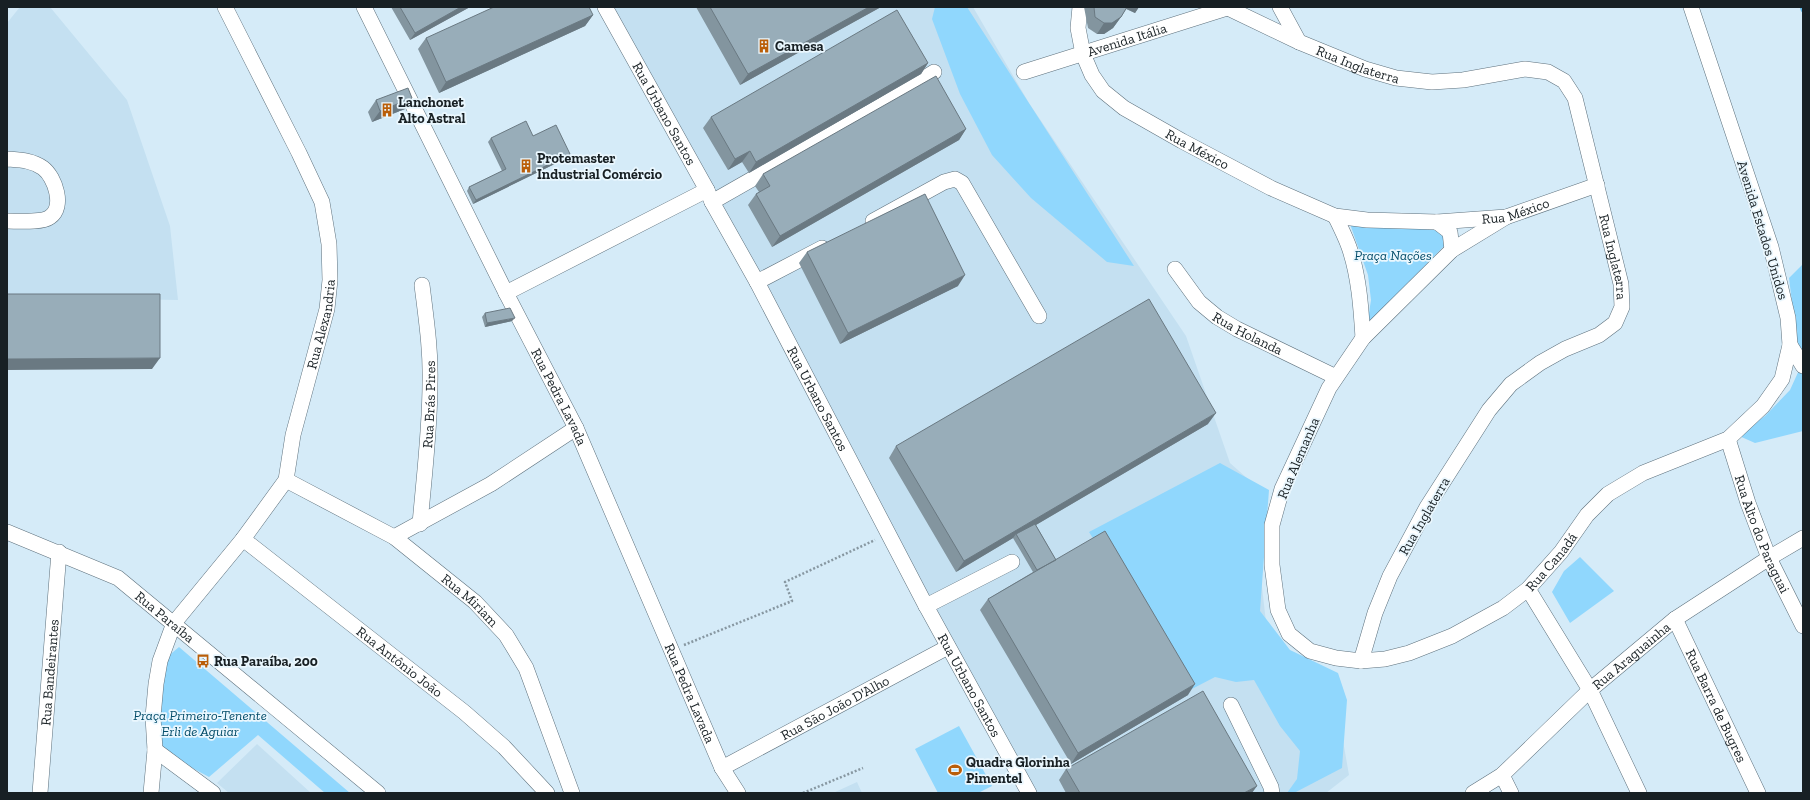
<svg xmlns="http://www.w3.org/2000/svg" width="1810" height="800" font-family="'Zilla Slab',serif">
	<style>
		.built { fill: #c4e0f1 }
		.green { fill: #90d7fd }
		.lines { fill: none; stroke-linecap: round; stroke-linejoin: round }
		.stream { stroke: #66bae7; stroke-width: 4.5 }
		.minor-casing { stroke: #5e717d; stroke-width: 16 }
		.path { stroke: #8797a1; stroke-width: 2.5; stroke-dasharray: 2 2; stroke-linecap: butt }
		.minor { stroke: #fff; stroke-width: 15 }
		.wall { fill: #83959f }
		.shaded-wall { fill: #6a7982 }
		.building { fill: #98adb9; stroke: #6a7982 }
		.labels { text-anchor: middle; stroke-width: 3.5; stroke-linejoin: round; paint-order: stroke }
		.street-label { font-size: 14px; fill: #182024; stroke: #eaf7fe }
		.poi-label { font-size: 14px; font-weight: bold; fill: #182024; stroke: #eaf7fe; text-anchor: start }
		.park-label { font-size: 14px; font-style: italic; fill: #044d6a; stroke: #eaf7fe }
	</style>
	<rect width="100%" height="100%" fill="#d5ebf8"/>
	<path class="built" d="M20 7H50L127 100 170 226 178 300 7 297V23Z
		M607 7H973L1029 103 1186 336 1230 463 1266 495 1256 534 1267 631 1334 689 1349 775 1326 793H1029Z
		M257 744 311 793H229L217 783Z
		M857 782 862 793H833Z"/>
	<path class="green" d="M935 7H967L1134 266 1107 262 1031 198 992 155 960 94 932 19Z
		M1350 224 1426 225 1438 230 1447 243 1367 325 1371 300 1368 275Z
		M1802 265 1803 431 1755 443 1737 435 1765 416 1790 390 1800 368 1789 278Z
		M1220 463 1269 490 1260 611 1290 650 1338 673 1347 700 1342 768 1294 793H1287L1297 779 1300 751 1280 726 1254 680 1236 682 1215 677 1190 690 1089 532Z
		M1580 557 1614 591 1570 623 1552 592 1564 571Z
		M179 647 350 793H325L258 735 209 777 161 751 157 721 166 658Z
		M959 726 992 786 978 793H938L915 749Z"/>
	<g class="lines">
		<path class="stream" d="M1802 7 1803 10"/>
		<g class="minor-casing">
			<g id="minor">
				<path id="s1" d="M364 7 506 293 576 428 722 768 738 793"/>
				<path id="s2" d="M605 7 707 190 712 202 757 282 926 606 1029 793"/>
				<path id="s3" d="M1080 7 1078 28 1083 54 1092 75 1103 91 1124 108 1182 141 1271 188 1335 216 1367 220 1437 222 1506 217 1597 185"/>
				<path id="s4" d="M1280 7 1299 42 1365 69 1396 78 1432 82 1463 80 1525 69 1548 72 1564 81 1575 98 1621 284 1622 307 1615 323 1599 335 1565 349 1540 363 1511 384 1489 410 1427 507 1390 576 1375 613 1361 661"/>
				<path d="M1228 8 1299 42"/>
				<path id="s5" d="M1024 72 1230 7"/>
				<path d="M7 159C19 160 32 160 43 168 55 177 65 207 50 217 42 223 18 221 7 221"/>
				<path d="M712 202 882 105 934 72"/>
				<path d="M1335 216C1340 226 1345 236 1349 247 1359 276 1361 307 1363 338"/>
				<path id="s6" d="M1506 217 1452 250 1363 338 1329 388 1282 489 1272 525V565L1278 610 1289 634 1310 651 1336 658 1361 661 1385 659 1409 653 1452 636 1503 608 1528 589 1561 552 1587 515 1608 494 1643 473 1728 439 1763 406 1782 379 1790 345 1788 318 1771 247 1691 7"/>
				<path d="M873 221 944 182 955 179 962 183 1039 316"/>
				<path d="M1437 222 1450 232 1452 250"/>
				<path id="s7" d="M1175 269 1199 302 1217 317 1237 329 1336 377"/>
				<path d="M757 282 822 248"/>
				<path d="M506 293 707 190"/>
				<path d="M1790 345 1803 366"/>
				<path id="s8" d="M1728 439 1748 503 1769 558 1803 626"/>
				<path id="s9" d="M286 480 394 537 475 602 506 635 526 668 572 793"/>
				<path id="s10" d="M420 524C424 477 430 430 430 383 431 350 426 318 422 285"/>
				<path id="s11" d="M7 532 118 578 378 793"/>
				<path d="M394 537 491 484 576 428"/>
				<path id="s12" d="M243 539 464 712 504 747 547 793"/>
				<path d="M1528 589 1590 690 1639 793"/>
				<path d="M926 606 1012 562"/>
				<path id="s13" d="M1675 619 1758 793"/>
				<path d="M1231 705 1271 787 1272 793"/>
				<path d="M155 750 213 793"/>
				<path id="s14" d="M722 768 948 647"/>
				<path d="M1502 775 1511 793"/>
				<path id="s15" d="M40 793 59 552"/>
				<path id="s16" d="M151 793 155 750 153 717 156 684 160 661 174 623 243 539 286 480 293 435 327 309 330 280 329 244 322 202 299 153 225 7"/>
				<path id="s17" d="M1473 793 1502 775 1590 690 1675 619 1769 558 1803 538"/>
			</g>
		</g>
		<path class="path" d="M684 645 792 601 785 582 875 540
			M803 793 863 768"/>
		<use href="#minor" class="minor"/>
	</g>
	<path class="wall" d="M391 7H470L410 40Z
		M696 7H881L740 85Z
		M1084 7H1139L1135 13 1126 9 1121 17 1113 28 1104 34H1097L1088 28Z
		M593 15 585 26 439 93 418 49 426 38Z
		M928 63 921 74 749 173 742 162 728 170 703 128 711 117Z
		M376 100 405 109 372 122 368 112Z
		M966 129 959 140 772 247 748 205 756 194 759 192 755 186 763 174Z
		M533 136 570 154 567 158 473 204 467 191 469 187 502 171 488 142 491 138Z
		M807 252 958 286 840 344 799 263Z
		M485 313 512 321 485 327 482 317Z
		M1208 424 1036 525 1056 560 1188 695 1071 764 980 610 988 599 1033 572 1013 538 956 572 889 458 896 446Z
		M1066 769 1252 793H1066L1059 780Z"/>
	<path class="shaded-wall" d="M461 7H470L410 40 415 33Z
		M869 7H881L740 85 748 74Z
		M1125 7H1139L1135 13 1125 8Z
		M593 15 585 26 439 93 446 82Z
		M1121 17 1113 28 1104 34H1097L1104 23Z
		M928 63 921 74 749 173 756 162Z
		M412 98 405 109 372 122 380 111Z
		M966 129 959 140 772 247 780 236Z
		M750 151 742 162 728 170 735 159Z
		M570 154 567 158 473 204 476 200Z
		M965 275 958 286 840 344 848 333Z
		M515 318 512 321 485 327 487 323Z
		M160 358 152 369 7 370V359Z
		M1216 413 1208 424 1017 536 1016 534 1013 538 956 572 964 561Z
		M1195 684 1188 695 1071 764 1078 753Z
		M1257 786 1252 793H1244Z"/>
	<path class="building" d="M400 7H461L415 33Z
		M494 7H589L593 15 446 82 426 38Z
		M710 7H869L748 74Z
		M1094 7H1127L1121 17 1112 23H1104L1095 17Z
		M897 10 928 63 756 162 750 151 735 159 711 117Z
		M936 76 966 129 780 236 756 194 770 186 763 174Z
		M408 88 412 98 380 111 376 100Z
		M526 121 533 136 556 125 570 154 476 200 469 187 506 169 491 138Z
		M925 194 965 275 848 333 807 252Z
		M7 294H160V358L7 359Z
		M1149 299 1216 413 964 561 896 446Z
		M510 308 515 318 487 323 485 313Z
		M1035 524 1056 560 1037 570 1016 534Z
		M1105 531 1195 684 1078 753 988 599Z
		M1203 691 1257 786 1244 793H1080L1066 769Z"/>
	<defs>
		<g id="building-bare" transform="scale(1.08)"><path d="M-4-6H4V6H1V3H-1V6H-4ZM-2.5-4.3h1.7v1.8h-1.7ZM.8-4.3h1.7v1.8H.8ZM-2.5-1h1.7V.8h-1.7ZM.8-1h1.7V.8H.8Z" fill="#ba5e09" stroke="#eaf7fe" stroke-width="2.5" paint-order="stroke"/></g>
		<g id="bus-bare" transform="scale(1.08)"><path d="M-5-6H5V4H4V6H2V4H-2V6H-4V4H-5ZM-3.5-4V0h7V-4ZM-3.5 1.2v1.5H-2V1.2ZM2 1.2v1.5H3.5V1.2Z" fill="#ba5e09" stroke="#eaf7fe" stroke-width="2.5" paint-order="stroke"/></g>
		<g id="stadium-bare" transform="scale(1.08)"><path d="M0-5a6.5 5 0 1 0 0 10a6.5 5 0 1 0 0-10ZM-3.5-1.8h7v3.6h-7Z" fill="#ba5e09" stroke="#eaf7fe" stroke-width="2.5" paint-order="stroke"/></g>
	</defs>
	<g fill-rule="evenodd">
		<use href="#building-bare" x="764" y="46"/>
		<use href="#building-bare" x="387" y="110"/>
		<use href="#building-bare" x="526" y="166"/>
		<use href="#bus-bare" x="203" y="661"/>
		<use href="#stadium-bare" x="955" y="770"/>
	</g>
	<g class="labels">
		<g class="street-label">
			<text dy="5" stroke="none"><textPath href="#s5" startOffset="108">Avenida Itália</textPath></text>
			<text dy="5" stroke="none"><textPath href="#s4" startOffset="103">Rua Inglaterra</textPath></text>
			<text dy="5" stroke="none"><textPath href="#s2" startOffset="122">Rua Urbano Santos</textPath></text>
			<text dy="5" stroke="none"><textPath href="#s3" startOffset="201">Rua México</textPath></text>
			<text dy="5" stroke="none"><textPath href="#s3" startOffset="536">Rua México</textPath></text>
			<text transform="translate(1763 230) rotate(73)" y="5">Avenida Estados Unidos</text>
			<text dy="5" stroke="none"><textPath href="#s4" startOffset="499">Rua Inglaterra</textPath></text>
			<text dy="5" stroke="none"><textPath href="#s16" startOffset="515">Rua Alexandria</textPath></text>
			<text dy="5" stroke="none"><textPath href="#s7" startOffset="99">Rua Holanda</textPath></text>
			<text dy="5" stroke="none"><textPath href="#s1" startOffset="436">Rua Pedra Lavada</textPath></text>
			<text dy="5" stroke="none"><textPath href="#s2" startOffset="446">Rua Urbano Santos</textPath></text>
			<text dy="5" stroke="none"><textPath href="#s10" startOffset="120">Rua Brás Pires</textPath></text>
			<text transform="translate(1298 458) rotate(-67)" y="5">Rua Alemanha</text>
			<text transform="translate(1424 516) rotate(-60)" y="5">Rua Inglaterra</text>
			<text dy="5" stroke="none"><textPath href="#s8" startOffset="101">Rua Alto do Paraguai</textPath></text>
			<text dy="5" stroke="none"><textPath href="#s6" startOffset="809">Rua Canadá</textPath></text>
			<text dy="5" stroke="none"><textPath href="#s9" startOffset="221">Rua Miriam</textPath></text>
			<text dy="5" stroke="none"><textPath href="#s11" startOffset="181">Rua Paraíba</textPath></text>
			<text dy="5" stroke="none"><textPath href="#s17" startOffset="210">Rua Araguainha</textPath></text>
			<text dy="5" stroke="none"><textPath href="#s12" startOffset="199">Rua Antônio João</textPath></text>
			<text dy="5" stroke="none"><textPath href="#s15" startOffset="121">Rua Bandeirantes</textPath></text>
			<text dy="5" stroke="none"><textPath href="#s2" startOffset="770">Rua Urbano Santos</textPath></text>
			<text dy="5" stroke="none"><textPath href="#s1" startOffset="760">Rua Pedra Lavada</textPath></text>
			<text dy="5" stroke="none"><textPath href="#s13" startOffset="96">Rua Barra de Bugres</textPath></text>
			<text dy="5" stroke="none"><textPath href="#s14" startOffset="128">Rua São João D'Alho</textPath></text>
		</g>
		<g class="poi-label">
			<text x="775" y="51">Camesa</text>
			<text x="398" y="107">Lanchonet<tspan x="398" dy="16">Alto Astral</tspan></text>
			<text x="537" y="163">Protemaster<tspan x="537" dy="16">Industrial Comércio</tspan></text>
			<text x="214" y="666">Rua Paraíba, 200</text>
			<text x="966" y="767">Quadra Glorinha<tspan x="966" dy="16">Pimentel</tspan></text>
		</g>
		<g class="park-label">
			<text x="1393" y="260">Praça Nações</text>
			<text x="200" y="720">Praça Primeiro-Tenente<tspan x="200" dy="16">Erli de Aguiar</tspan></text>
		</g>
	</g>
	<rect width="1810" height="800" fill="none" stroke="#182024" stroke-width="16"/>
</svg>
